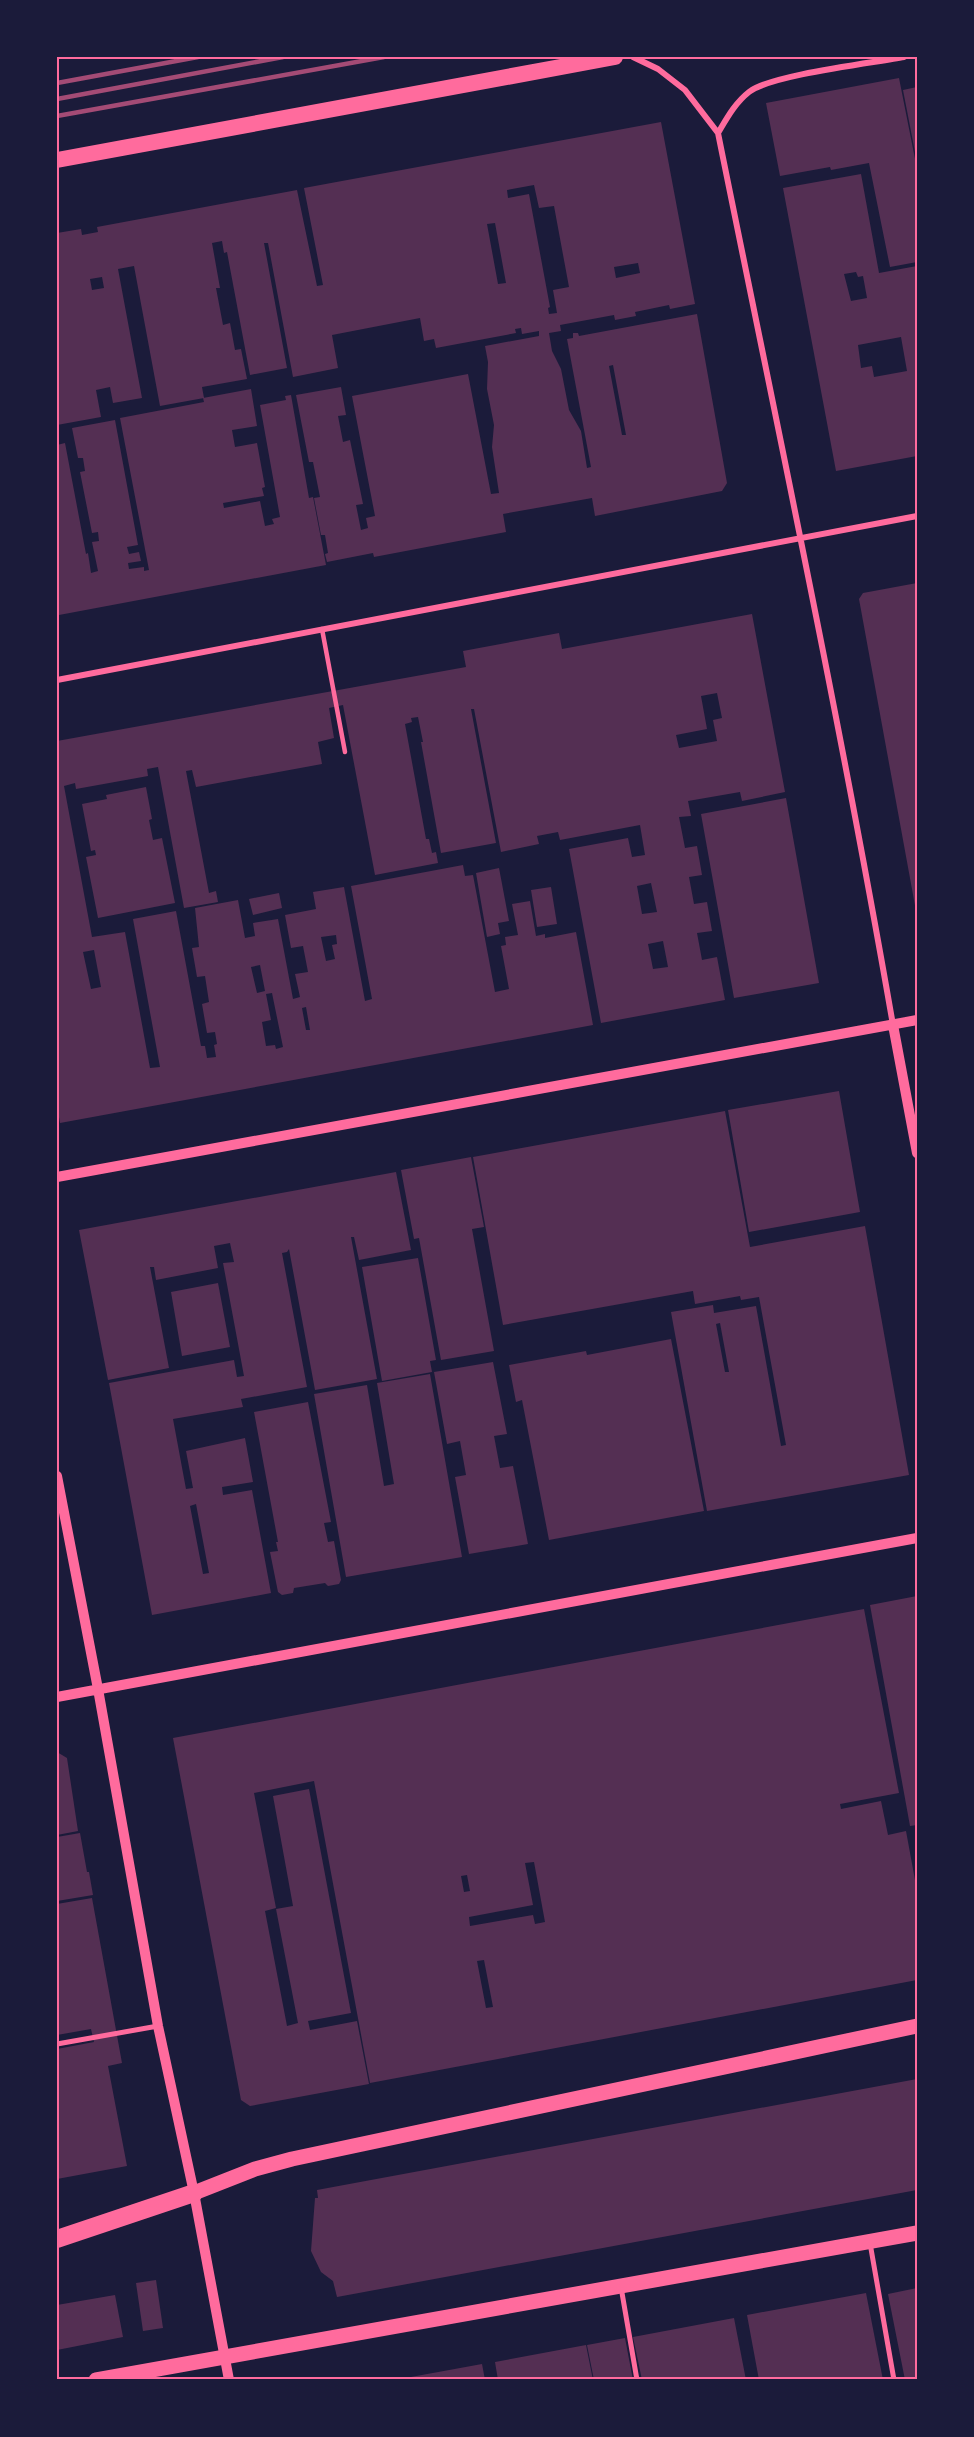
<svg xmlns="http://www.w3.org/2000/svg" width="974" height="2437" font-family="'Source Serif 4',serif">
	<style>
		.building { fill: #542f53; fill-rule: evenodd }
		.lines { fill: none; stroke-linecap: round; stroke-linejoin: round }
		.service { stroke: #ff6b9d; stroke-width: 4.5 }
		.pedestrian { stroke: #ff6b9d; stroke-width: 5 }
		.minor { stroke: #ff6b9d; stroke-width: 6 }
		.tertiary { stroke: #ff6b9d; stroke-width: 10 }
		.primary { stroke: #ff6b9d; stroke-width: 15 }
		.trunk { stroke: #ff6b9d; stroke-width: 16 }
		.motorway { stroke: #ff6b9d; stroke-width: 18 }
		.rail { stroke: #a44b75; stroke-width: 4.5 }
		.neatline { fill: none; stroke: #ff6b9d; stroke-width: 2 }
	</style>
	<rect width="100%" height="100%" fill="#1b1b3a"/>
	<path class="building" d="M899 78 917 169V262L890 267 869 163 831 170 830 167 780 176 766 103Z
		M917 87V151L915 152 903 90Z
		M661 122 695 304 670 309 669 305 635 312 636 316 615 320 614 315 560 325 561 331 549 333 552 351 561 369 569 410 581 431 587 468 591 467 567 339 573 338V333H578L579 336 697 314 727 483 722 491 595 516 592 498 503 514 506 532 374 557 373 553 327 562 325 554 328 553 325 535H321L314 498 320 497 313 462H309L296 395 341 387 346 415 338 416 343 442 350 440 363 504 356 505 361 530 368 528 366 518 375 516 352 396 468 374 491 494 499 493 492 447 494 425 487 389 488 362 485 346 539 336V331L522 334 521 328 515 329 516 333 436 348 434 339 424 341 420 318 332 335 338 368 293 377 268 243H264L287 368 250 375 227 252 224 253 222 241 212 243 220 288H216L223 325 230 323 235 350 241 349 247 379 202 387 204 398 160 406 134 266 118 269 142 398 113 403 110 387 96 390 101 417 57 425V233L81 229 82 235 98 232 97 227 297 190 317 286 323 285 304 188ZM534 185 539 208 554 206 569 287 553 290 557 313 549 314 548 308 550 307 529 194 508 198 507 190ZM495 223 506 283 498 284 487 224ZM638 263 640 273 616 278 614 267ZM102 277 104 288 92 290 90 279ZM613 365 626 435H622L609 366Z
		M861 174 879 273 917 266V456L836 471 783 188ZM856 272 858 277 863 276 867 298 851 301 844 274ZM901 337 907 371 874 377 872 366 861 368 858 345Z
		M251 389 257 426 232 430 235 447 257 443 265 487 262 488 264 496 223 503 224 508 260 501 265 526 274 524 272 519 280 517 260 405 286 400 285 396 291 395 309 498 313 497 326 565 59 615 57 605V445L65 443 86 554 88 553 91 573 98 571 92 542 99 541 98 532 92 533 80 472 85 471 83 458H78L72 428 115 420 138 545 127 547 129 554 139 552 141 561 128 563 129 569 144 567V571L149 570 120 418 204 402 203 398Z
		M917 583V911H916L859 599 863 593Z
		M752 614 785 792 742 801 740 792 688 801 691 816 679 817 685 848 697 846 702 875 689 877 694 904 707 902 712 931 697 933 702 960 717 957 725 1000 601 1023 569 849 628 838 632 857 645 855 640 825 560 840 558 832 537 836 539 844 501 852 474 709H471L496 843 441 853 421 742H423L418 717 411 718 412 722 405 724 426 839H429L432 853 436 852 438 863 375 875 343 705 329 708 334 738 318 742 322 764 196 787 192 770 186 771 209 893 216 891 218 902 184 908 158 767 147 769 148 776 76 789 75 783 64 786 92 937 125 932 150 1068 160 1067 133 919 176 911 201 1046H205L207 1058 216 1057 214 1045 217 1044 215 1032 207 1033 202 1004 209 1002 205 976 197 977 192 948 199 947 195 908 238 900 245 938 255 936 253 923 278 919 293 999 300 997 295 974 308 972 303 946 291 948 285 915 316 909 313 892 344 887 365 1001 372 999 351 886 463 865 465 876 473 875 495 992 509 989 501 946 506 945 505 937 518 935 512 904 530 901 536 936 545 934V938L576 932 593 1025 60 1123 57 1105V741L466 667 463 651 559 633 562 649ZM717 693 722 718 713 720 717 741 679 748 676 735 707 729 701 696ZM651 883 657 912 642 914 637 886ZM336 935 337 944 332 945 335 959 326 961 321 937ZM663 941 668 967 653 969 648 944ZM94 950 101 987 91 989 83 952ZM260 965 265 991 257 993 251 967ZM272 993 283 1047 276 1049 275 1045 266 1046 262 1022 271 1020 266 994ZM306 1007 310 1030H306L302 1008Z
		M146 787 152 819 149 820 153 840 162 838 175 903 98 918 86 857 96 855 95 850 91 851 82 804 107 799 106 795Z
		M786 798 819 983 734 998 701 814Z
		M499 868 509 921 498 923 500 934 487 937 476 873Z
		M551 887 557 924 537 927 531 890Z
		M279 893 282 908 253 915 249 899Z
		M839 1091 860 1212 749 1232 728 1110Z
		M725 1111 750 1247 865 1226 909 1475 707 1511 671 1312 713 1305 714 1313 756 1306 781 1446 786 1445 759 1297 741 1300 740 1296 695 1304 693 1291 503 1325 473 1157ZM720 1323 729 1372H725L716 1324Z
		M471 1157 484 1227 472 1229 494 1351 441 1360 419 1238 414 1239 401 1170Z
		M396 1172 411 1250 359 1260 354 1237H351L377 1379 315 1390 289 1249 287 1252 282 1253 307 1387 241 1399 243 1407 173 1419 186 1489 193 1488 186 1451 245 1438 253 1482 222 1487 223 1495 252 1490 271 1593 152 1615 109 1383 234 1360 237 1377 244 1376 223 1263 234 1262 230 1243 214 1246 218 1268 156 1280 154 1267H150L169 1368 108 1380 79 1230ZM196 1504 209 1573 203 1574 190 1506Z
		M418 1258 436 1360 430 1361 432 1372 382 1381 362 1267Z
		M218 1283 230 1347 182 1356 171 1292Z
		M671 1339 704 1511 549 1540 522 1400 516 1402 509 1365 586 1351 587 1355Z
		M493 1362 507 1434 494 1436 500 1468 513 1466 528 1544 469 1554 455 1477 466 1475 460 1441 447 1444 434 1372Z
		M430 1374 462 1557 346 1577 314 1394 367 1385 384 1486 394 1484 377 1383Z
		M308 1402 331 1522 324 1523 328 1542 334 1541 341 1580 339 1584 328 1586 325 1583 294 1588 293 1593 282 1595 278 1592 270 1552 278 1551 276 1542H278L254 1412Z
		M917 1596V1825L910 1826 870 1605Z
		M864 1609 899 1793 840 1804 841 1809 881 1801 888 1835 906 1831 917 1891V1980L370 2083 314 1781 254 1793 276 1908 265 1911 287 2026 298 2023 276 1909 293 1906 273 1796 309 1789 351 2013 308 2021 310 2030 357 2021 369 2084 250 2106 241 2100 173 1738ZM534 1862 545 1922 535 1924 533 1915 470 1926 469 1917 533 1905 525 1863ZM467 1875 470 1891 464 1892 461 1876ZM484 1960 493 2007 486 2008 477 1961Z
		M57 1752 67 1758 78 1831 57 1835Z
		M80 1833 87 1872H89L93 1895 57 1901V1837Z
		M92 1898 122 2063 108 2066 127 2166 57 2179V2049L94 2042 91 2029 57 2035V1904Z
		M917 2079V2190L337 2297 333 2281 321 2272 311 2251 315 2198H318L317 2190Z
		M156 2280 163 2328 143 2331 136 2283Z
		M917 2288V2380H905L888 2294Z
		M866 2293 883 2380H818V2378L759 2380 747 2315Z
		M115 2295 123 2337 57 2350V2305Z
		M734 2318 746 2380H642L633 2337Z
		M625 2338 633 2380H594L587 2345Z
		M586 2345 593 2380H498L495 2362Z
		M482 2364 485 2380H400V2379Z"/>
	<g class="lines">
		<path class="service" d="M322 629 345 752"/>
		<path class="pedestrian" d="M57 2044 158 2026
			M870 2243 894 2380
			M621 2287 637 2380"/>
		<path class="minor" d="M633 57 658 69 685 90 718 133C778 430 841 726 893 1025
			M718 133C727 118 735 103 749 92 770 75 872 63 904 57
			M57 680 917 516"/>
		<path class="tertiary" d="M893 1025 917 1153
			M57 1177 917 1020
			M57 1476 98 1689 158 2026 194 2193 229 2380
			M57 1697 917 1538"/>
		<path class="primary" d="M194 2193 255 2169 292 2159 917 2026
			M96 2380 917 2233"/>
		<path class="trunk" d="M57 160 615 57"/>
		<path class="motorway" d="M57 2239 194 2193"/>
		<path class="rail" d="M57 83 198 57
			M57 99 283 57
			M57 116 384 57"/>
	</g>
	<rect width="974" height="2437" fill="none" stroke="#1b1b3a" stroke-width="117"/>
	<rect x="58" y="58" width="858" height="2320" class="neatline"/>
</svg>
